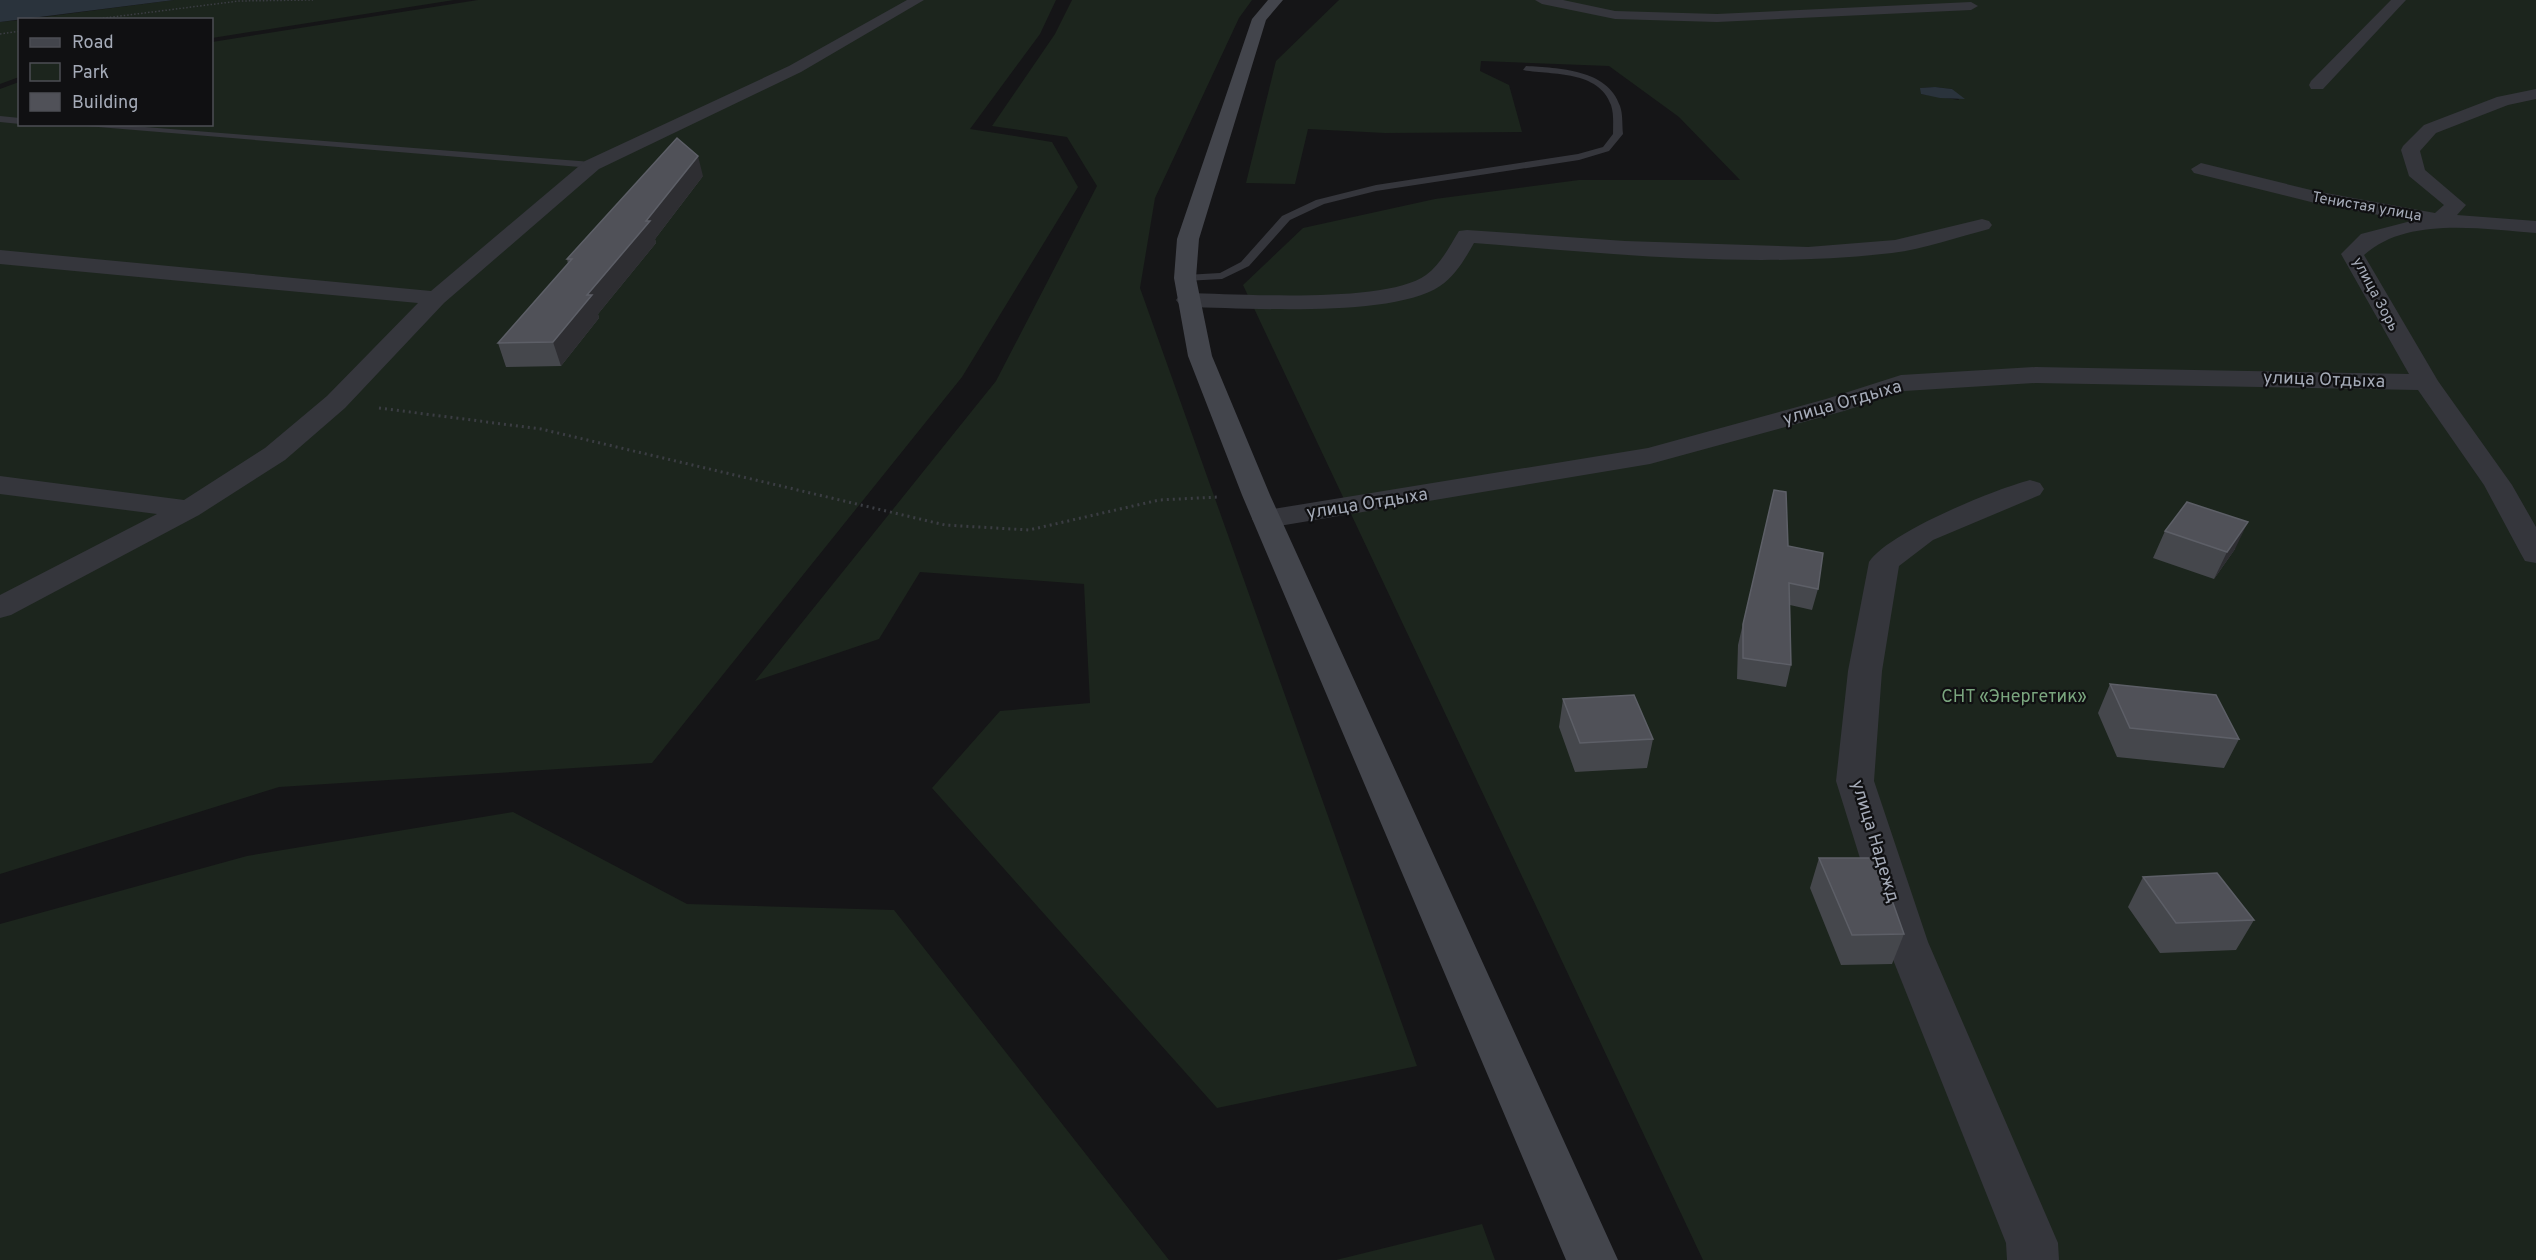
<svg xmlns="http://www.w3.org/2000/svg" width="2536" height="1260" font-family="Overpass,sans-serif">
	<style>
		.green { fill: #1c251d; fill-rule: evenodd }
		.water { fill: #2a333c }
		.lines { fill: none; stroke-linecap: round; stroke-linejoin: round }
		.path-far1 { stroke: #3b3d43; stroke-width: 1.5; stroke-dasharray: 1.5 2; stroke-linecap: butt }
		.path { stroke: #3b3d43; stroke-width: 3; stroke-dasharray: 2 4; stroke-linecap: butt }
		.service { fill: #35363c; fill-rule: evenodd }
		.minor { fill: #35363c; fill-rule: evenodd }
		.secondary { fill: #43454c; fill-rule: evenodd }
		.wall { fill: #45474c }
		.shaded-wall { fill: #2e2e32 }
		.building { fill: #505158; stroke: #5d5f67; stroke-width: 1.5 }
		.labels { text-anchor: middle; stroke-width: 4.5; stroke-linejoin: round; paint-order: stroke }
		.far-street-label { font-size: 15px; fill: #a5abb8; stroke: #101012 }
		.street-label { font-size: 18px; fill: #a5abb8; stroke: #101012 }
		.park-label { font-size: 18px; fill: #7aa57e; stroke: #101012 }
	</style>
	<rect width="100%" height="100%" fill="#151517"/>
	<path class="green" d="M174 0H454L212 38V20H20Z
		M478 0H1056L1040 34 970 129 1052 142 1078 187 962 377 652 763 279 787 0 874V89L19 82 20 124H212V42Z
		M1072 0H1252L1239 18 1155 198 1140 288 1417 1066 1217 1108 932 788 1000 711 1090 703 1084 584 920 572 879 639 755 681 996 381 1097 186 1067 137 992 126 1055 34Z
		M1339 0H2536V1260H1703L1243 285 1303 228 1435 199 1579 180H1740L1679 117 1609 66 1481 61 1480 71 1509 85 1522 132 1385 133 1308 129 1295 184 1246 183 1276 61ZM1935 87 1952 89 1959 100 1921 94V88Z
		M20 20 19 77 0 84V22Z
		M513 812 687 904 894 910 1169 1260H0V924L247 856Z
		M1482 1224 1495 1260H1336Z"/>
	<path class="water" d="M0 0H174L0 22Z
		M1935 87 1952 89 1965 99 1940 98 1921 94 1920 88Z"/>
	<g class="lines">
		<path class="path-far1" d="M89 20 239 1 313 0
			M0 34 20 31"/>
		<path class="path" d="M379 408 541 429 945 525 1029 530 1159 500 1219 497"/>
		<path class="service" d="M1526 66C1558 68 1608 69 1620 106 1623 114 1622 125 1623 134L1609 151 1579 160 1376 191 1324 204 1290 220 1249 266 1222 279 1185 281 1179 278 1185 275 1220 273 1241 262 1282 216 1316 200 1376 185 1578 154 1603 147 1613 134C1613 125 1614 114 1611 105 1599 70 1552 75 1523 70Z
			M0 116 20 118V124L0 122Z
			M62 124H107L592 162 597 165 592 168Z"/>
		<path class="minor" d="M907 0H924L801 72 599 169 444 303 345 408 285 460 199 515 11 615 0 618V595L157 514 0 494V476L184 500 265 448 327 396 418 303 0 264V250L431 291 585 161 789 66Z
			M1535 0H1563L1615 11 1717 14 1971 2 1978 6 1971 10 1717 22 1615 19 1542 4Z
			M2391 0H2406L2323 89H2311L2309 85 2311 81Z
			M2536 89V99L2508 105 2436 133 2420 151 2425 170 2466 205 2457 215 2536 221V233C2482 229 2407 216 2364 255L2438 381 2512 485 2536 527V563L2525 561 2521 554 2484 485 2418 390 2036 383 1904 391 1844 411 1650 464 1267 528 1256 525 1252 519 1256 513 1267 510 1648 448 1826 399 1901 375 2036 367 2409 374 2341 254 2361 234 2411 221 2315 203 2194 173 2191 169 2201 163 2315 191 2435 213 2444 205 2409 176 2401 150 2403 146 2424 125 2497 97Z
			M1982 219 1989 221 1992 225 1989 229C1958 237 1924 249 1892 253 1754 269 1612 254 1474 243 1465 259 1455 276 1440 286 1393 318 1247 308 1188 307L1180 305 1176 300 1180 295 1188 293C1240 294 1386 304 1426 275 1441 264 1449 247 1459 231L1467 230 1625 241 1808 247 1895 240Z
			M2030 480 2040 483 2044 489 2040 495 1933 540 1899 566 1882 671 1874 781 1928 942 2058 1243 2059 1260H2007L2006 1243 1886 942 1836 781 1848 671 1869 562C1889 532 1993 490 2030 480Z"/>
		<path class="secondary" d="M1268 0H1283L1266 20 1199 239 1196 278 1212 356 1270 495 1618 1260H1566L1242 495 1188 356 1174 278 1177 239 1252 19Z"/>
	</g>
	<path class="wall" d="M703 176 655 239 656 243 598 314 599 318 561 366 506 367 498 343 568 264 567 259Z
		M1774 490 1788 546 1818 589 1812 610 1790 605 1791 665 1786 687 1737 679 1738 645Z
		M2165 531 2235 549 2214 579 2153 558Z
		M2110 684 2239 739 2224 768 2117 757 2098 713Z
		M1563 699 1653 739 1647 768 1575 772 1559 727Z
		M1819 858 1904 934 1892 964 1841 965 1810 888Z
		M2143 877 2254 920 2236 950 2160 953 2128 907Z"/>
	<path class="shaded-wall" d="M698 156 703 176 655 239 656 243 598 314 599 318 561 366 553 342 587 295Z
		M2248 522 2235 549 2214 579 2227 552Z"/>
	<path class="building" d="M677 138 698 156 646 221H650L587 295H592L553 342 498 343 572 259H567Z
		M1774 490 1786 492 1788 546 1823 553 1818 589 1789 583 1791 665 1743 658V624Z
		M2187 502 2248 522 2227 552 2165 531Z
		M2110 684 2216 695 2239 739 2130 728Z
		M1634 695 1653 739 1580 743 1563 699Z
		M1819 858H1877L1904 934 1852 935Z
		M2217 873 2254 920 2176 923 2143 877Z"/>
	<g class="labels">
		<g class="far-street-label">
			<text transform="translate(2367 206) rotate(10)" y="5">Тенистая улица</text>
			<text transform="translate(2376 294) rotate(62)" y="5">улица Зорь</text>
		</g>
		<g class="street-label">
			<text transform="translate(2324 379) rotate(2)" y="6">улица Отдыха</text>
			<text transform="translate(1842 402) rotate(-16)" y="6">улица Отдыха</text>
			<text transform="translate(1367 503) rotate(-9)" y="6">улица Отдыха</text>
			<text transform="translate(1876 841) rotate(73)" y="6">улица Надежд</text>
		</g>
		<g class="park-label">
			<text x="2014" y="702">СНТ «Энергетик»</text>
		</g>
	</g>
	<rect x="18" y="18" width="195" height="108" fill="#101012" stroke="#4c4e54" stroke-width="1.5"/>
	<rect x="30" y="38" width="30" height="9" fill="#43454c" stroke="#4c4e54" stroke-width="1.5"/>
	<text x="72" y="48" font-size="18" fill="#a5abb8">Road</text>
	<rect x="30" y="63" width="30" height="18" fill="#1c251d" stroke="#4c4e54" stroke-width="1.5"/>
	<text x="72" y="78" font-size="18" fill="#a5abb8">Park</text>
	<rect x="30" y="93" width="30" height="18" fill="#505158" stroke="#4c4e54" stroke-width="1.5"/>
	<text x="72" y="108" font-size="18" fill="#a5abb8">Building</text>
</svg>
